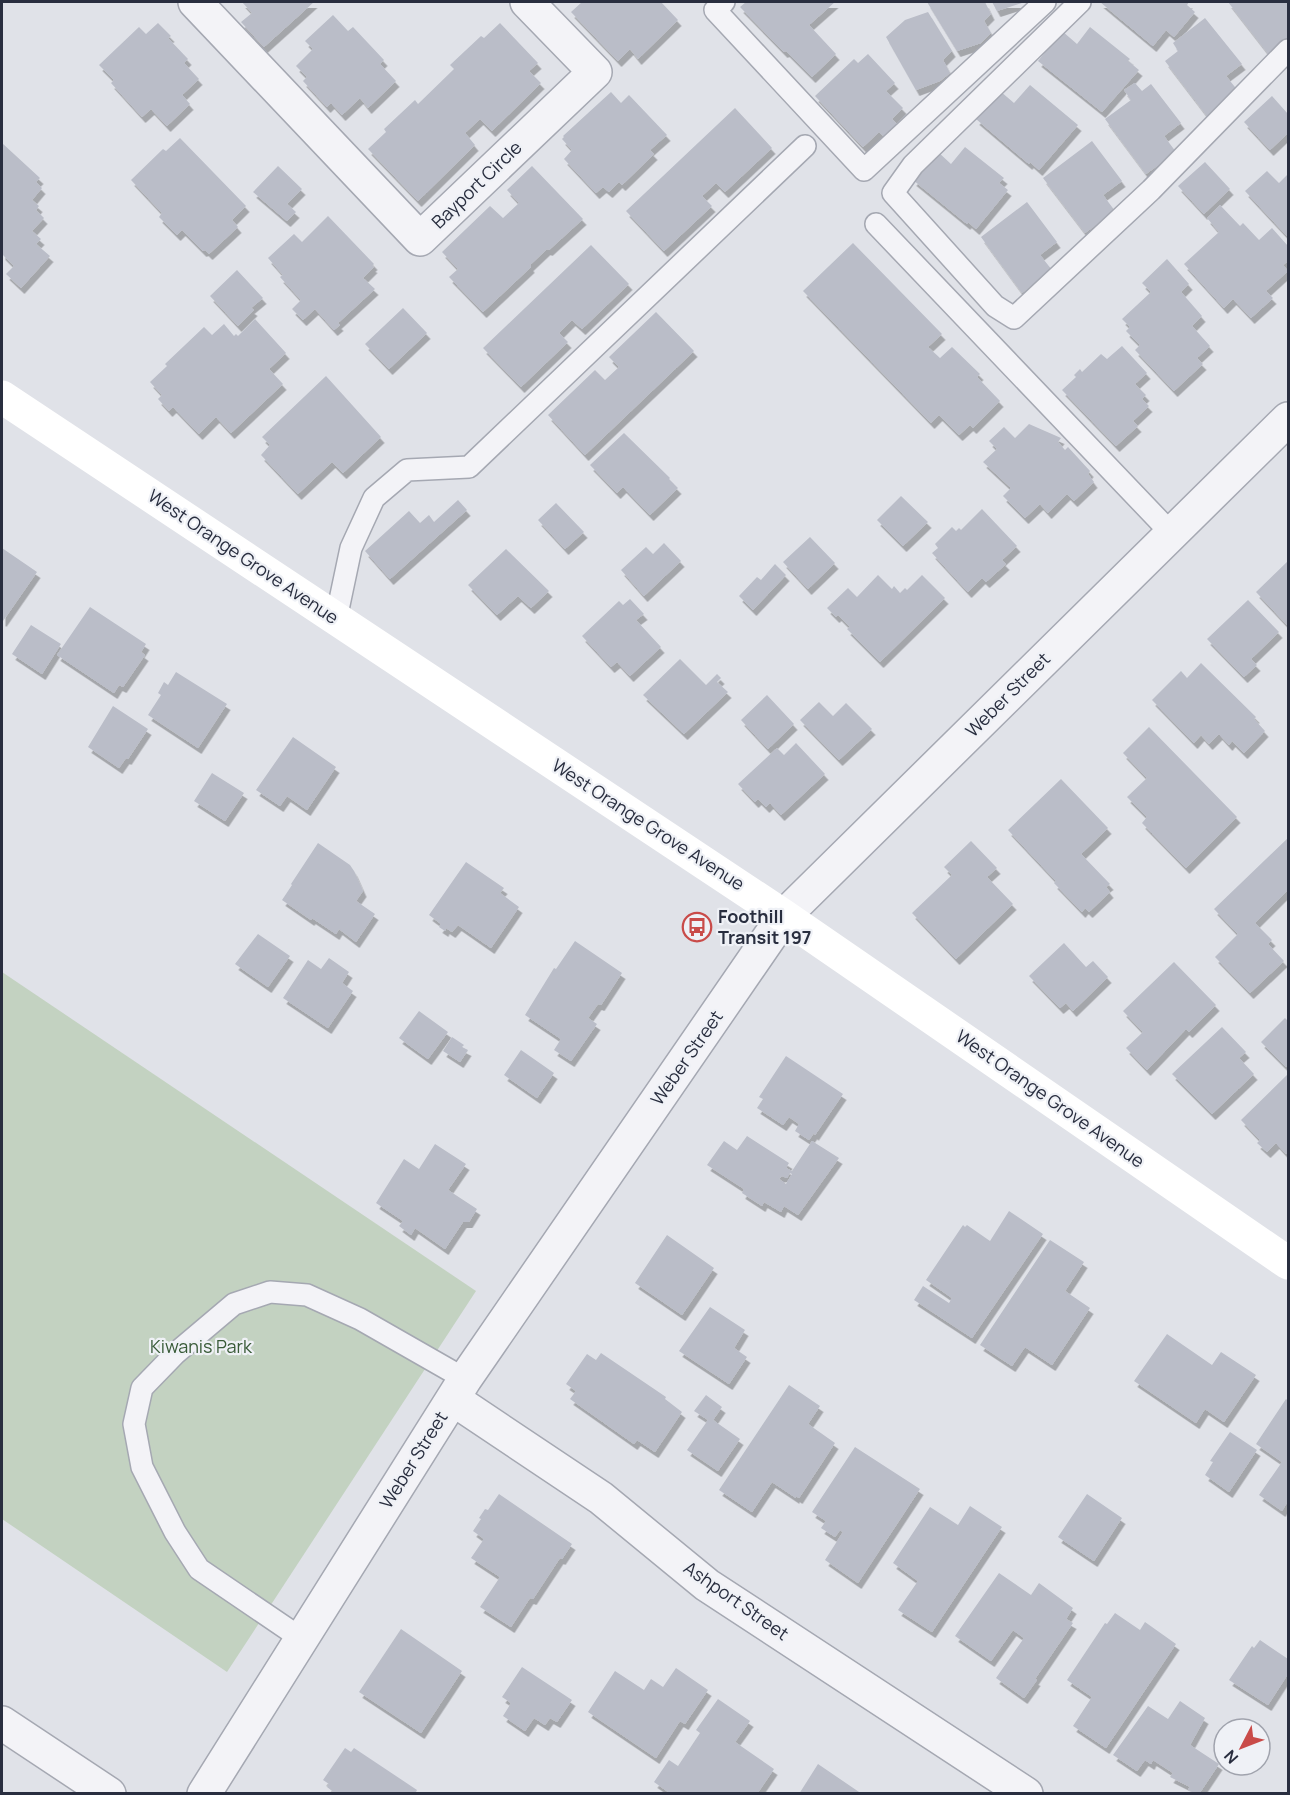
<svg xmlns="http://www.w3.org/2000/svg" width="1290" height="1795" font-family="Manrope,sans-serif">
	<style>
		.green { fill: #c3d2c1 }
		.building { fill: #babdc8; fill-rule: evenodd; filter: url(#shadow) }
		.lines { fill: none; stroke-linecap: round; stroke-linejoin: round }
		.lane-casing { stroke: #a5a8b2; stroke-width: 24 }
		.street-casing { stroke: #a5a8b2; stroke-width: 36 }
		.lane { stroke: #f3f3f7; stroke-width: 21 }
		.street { stroke: #f3f3f7; stroke-width: 33 }
		.secondary { stroke: #fff; stroke-width: 33 }
		.labels { text-anchor: middle; stroke-width: 4.5; stroke-linejoin: round; paint-order: stroke }
		.street-label { font-size: 18px; fill: #292e3f; stroke: #eff1f6 }
		.poi-label { font-size: 18px; font-weight: bold; fill: #292e3f; stroke: #eff1f6; text-anchor: start }
		.park-label { font-size: 18px; fill: #385a37; stroke: #eff1f6 }
	</style>
	<defs>
		<filter id="shadow"><feDropShadow dx="3.5" dy="6" stdDeviation="0" flood-color="#0004"/></filter>
	</defs>
	<rect width="100%" height="100%" fill="#e0e2e8"/>
	<path class="green" d="M2 972 476 1291 227 1672 2 1519Z"/>
	<path class="building" d="M242 2H314L264 47 241 22 252 13Z
		M582 2H661L678 20 638 59 630 49 618 61 571 12Z
		M746 2H835L809 25 836 54 812 77 786 51 784 52 740 7Z
		M927 2H985L991 14 984 21 991 33 981 43 957 51Z
		M992 2H1025L997 11Z
		M1100 2H1189L1187 5 1195 12 1174 37 1166 30 1153 46Z
		M1228 2H1288V42L1270 56Z
		M928 12 952 51 943 60 950 73 940 81 916 90 886 37 905 20Z
		M333 15 348 31 353 27 384 60 380 64 396 81 368 108 360 98 342 115 331 103 327 107 303 81 307 77 296 66 313 49 305 41Z
		M1205 18 1242 64 1226 76 1239 92 1207 116 1165 61 1178 51 1173 43Z
		M158 23 171 36 168 38 188 59 184 63 199 79 182 95 190 104 167 126 151 109 142 117 111 83 114 80 99 65 139 27 146 34Z
		M500 23 538 63 529 71 541 83 492 131 480 119 465 133 475 145 418 201 368 149 386 132 384 129 415 100 418 104 454 69 450 65 481 36 484 38Z
		M1090 27 1130 59 1128 61 1139 70 1102 112 1038 61 1062 31 1077 44Z
		M868 54 895 83 886 91 903 108 892 119 897 124 883 136 879 132 863 147 815 96 854 59 858 63Z
		M1135 83 1142 91 1151 84 1181 123 1164 136 1176 152 1146 174 1105 119 1131 100 1124 90Z
		M1030 85 1078 125 1039 170 1030 162 1029 164 976 119 1000 91 1014 103Z
		M611 92 621 103 629 95 667 135 650 150 654 154 622 185 619 182 609 192 603 187 596 193 564 159 572 150 562 139 564 137 563 136Z
		M1272 96 1288 114V133L1270 150 1244 122Z
		M735 108 772 148 725 192 716 183 702 196 712 206 664 251 626 211Z
		M180 138 246 206 232 220 238 227 209 254 205 250 203 251 182 230 177 235 159 217 162 213 131 180 163 149 166 151Z
		M1092 141 1122 181 1103 195 1115 211 1085 233 1043 178Z
		M2 143 40 178 36 182 42 188 32 200 39 206 36 210 44 218 32 231 41 239 36 244 50 256 21 288 6 274 14 266 2 254Z
		M965 147 1004 178 999 183 1008 190 976 229 968 222 967 224 913 180 937 151 951 164Z
		M1205 162 1230 189 1204 214 1178 186Z
		M278 166 302 189 287 204 296 212 287 221 253 192Z
		M532 166 583 219 549 250 547 249 530 265 531 267 483 312 449 277 458 269 442 252 490 206 503 218 519 203 507 190Z
		M1267 171 1279 183 1288 174V237L1245 191Z
		M1027 202 1057 242 1040 255 1052 270 1022 293 981 237Z
		M1220 205 1240 226 1243 223 1259 240 1272 228 1288 246V261L1283 265 1288 271 1266 291 1273 298 1251 318 1233 299 1224 308 1184 264 1219 232 1207 218Z
		M328 216 374 264 372 266 374 267 363 278 375 289 338 323 340 325 334 330 315 309 303 320 292 309 301 300 280 277 283 275 268 258 294 234 302 242Z
		M853 243 942 334 928 347 940 358 952 347 980 374 977 377 1000 401 973 428 970 425 959 435 939 415 931 423 803 291Z
		M591 245 629 284 582 329 572 320 559 333 568 342 521 387 483 348Z
		M1167 259 1189 284 1181 292 1202 316 1192 326 1210 346 1197 358 1203 364 1174 391 1135 350 1140 345 1126 331 1130 327 1122 319 1151 292 1142 283Z
		M237 270 263 298 251 308 254 310 238 326 210 296Z
		M403 308 427 333 389 369 365 344Z
		M656 312 694 351 585 455 548 415 595 370 605 380 619 367 609 357Z
		M255 319 286 353 269 369 283 384 231 433 216 417 199 434 173 407 169 411 158 399 162 395 150 382 167 366 165 364 204 327 212 335 224 324 234 336 236 334 238 336Z
		M1122 346 1147 373 1135 384 1146 395 1142 399 1149 406 1133 421 1138 426 1116 446 1062 390 1076 377 1074 375 1080 369 1082 372 1101 354 1107 359Z
		M326 376 381 437 343 473 332 462 298 494 261 455 270 445 262 437Z
		M1029 424 1061 438 1058 442 1065 450 1068 447 1090 471 1088 474 1094 482 1074 501 1067 494 1048 513 1040 504 1025 518 1003 496 1011 488 983 462 997 449 989 441 1004 427 1015 438Z
		M624 433 670 478 669 479 678 488 650 515 623 487 617 493 590 465Z
		M901 496 928 522 903 546 877 520Z
		M458 500 467 510 390 579 365 551 409 511 420 523 429 515 434 522Z
		M556 503 584 532 565 549 538 520Z
		M982 509 1017 546 1002 560 1006 564 986 582 982 578 968 592 932 553 938 548 935 544 952 527 956 531 959 528 961 530Z
		M810 537 835 563 808 589 783 562Z
		M664 543 681 561 644 596 621 570 646 547 653 554Z
		M2 548 37 572 3 621 2 620Z
		M506 549 549 591 531 608 518 596 497 615 468 585Z
		M1288 561V626L1256 592Z
		M775 564 786 575 753 610 739 596 757 577 761 580Z
		M878 575 892 589 894 586 900 593 905 588 907 590 922 575 945 598 880 662 847 629 850 627 838 615 836 617 827 608 848 588 857 597Z
		M630 599 644 614 636 620 661 647 630 676 617 662 611 667 582 636 619 601 623 605Z
		M1248 600 1279 632 1251 659 1257 665 1244 677 1207 639Z
		M90 607 146 644 141 652 145 655 123 687 119 685 114 693 57 655Z
		M31 625 61 644 42 674 12 654Z
		M680 659 706 685 717 674 721 678 717 682 728 692 684 734 643 695Z
		M1201 663 1256 717 1254 719 1265 731 1244 753 1232 741 1229 745 1219 734 1209 744 1201 735 1194 743 1152 700 1181 671 1187 678Z
		M176 672 227 704 198 748 148 715 161 695 158 693 164 682 168 685Z
		M767 695 794 724 768 749 741 720Z
		M819 702 833 716 846 703 872 729 839 760 800 720Z
		M113 706 148 729 128 759 126 758 119 768 88 747Z
		M1149 727 1237 817 1186 868 1142 823 1147 817 1127 797 1147 778 1123 753Z
		M293 737 336 767 307 810 287 796 280 806 256 790Z
		M796 743 825 774 781 815 770 803 766 807 758 799 755 802 738 784 777 748 784 755Z
		M212 773 244 793 225 821 194 801Z
		M1061 779 1108 828 1081 854 1110 884 1106 887 1110 892 1089 912 1085 908 1082 912 1054 883 1056 881 1008 830Z
		M1288 838V890L1255 923 1272 940 1268 944 1284 961 1250 993 1215 957 1238 934 1214 909Z
		M971 841 997 868 987 877 1013 904 956 959 912 913 952 875 944 867Z
		M318 843 350 865 354 871 363 891 356 901 375 914 356 942 339 929 336 934 312 918 311 920 282 900 292 885 291 884Z
		M466 862 504 888 500 893 519 907 491 948 458 925 452 932 446 928 445 931 439 927 441 924 429 915Z
		M258 934 290 956 268 987 235 964Z
		M575 941 622 973 601 1005 598 1004 588 1018 597 1024 571 1061 554 1050 561 1039 525 1015 554 968 556 969Z
		M1064 943 1086 967 1093 961 1108 977 1073 1011 1066 1003 1060 1008 1029 976Z
		M329 958 349 972 342 983 353 991 328 1028 283 998 308 960 321 969Z
		M1174 962 1216 1005 1189 1032 1186 1029 1147 1070 1126 1048 1143 1032 1123 1011Z
		M419 1011 448 1032 428 1059 399 1038Z
		M1285 1018 1288 1021V1064L1286 1067 1261 1042Z
		M1222 1027 1246 1052 1239 1058 1254 1074 1212 1114 1172 1074Z
		M452 1037 464 1045 462 1047 468 1050 460 1062 443 1051Z
		M521 1050 554 1073 537 1098 504 1075Z
		M786 1056 843 1094 815 1135 814 1133 809 1140 795 1131 799 1124 789 1117 783 1125 757 1108 763 1099 759 1097Z
		M1288 1074V1152L1286 1154 1276 1143 1267 1152 1257 1143 1260 1140 1241 1120Z
		M747 1136 789 1163 786 1168 792 1171 812 1141 839 1158 798 1215 784 1206 781 1212 764 1202 762 1206 742 1193 744 1189 707 1165 724 1141 737 1150ZM790 1173 792 1174 786 1184 779 1179 782 1176 787 1178Z
		M435 1144 466 1164 448 1190 477 1209 469 1222H463L445 1249 415 1228 411 1235 399 1226 403 1221 376 1203 404 1159 419 1169Z
		M1009 1211 1043 1234 972 1338 914 1300 923 1286 949 1303 952 1298 926 1280 963 1225 965 1227 967 1225 990 1241Z
		M667 1235 714 1268 682 1315 635 1283Z
		M1050 1240 1084 1262 1065 1291 1090 1308 1052 1365 1025 1347 1012 1366 980 1345Z
		M710 1307 745 1330 734 1348 747 1357 729 1384 679 1351Z
		M1167 1334 1212 1365 1221 1352 1256 1375 1224 1422 1205 1409 1196 1423 1134 1381Z
		M601 1353 666 1397 665 1399 682 1412 655 1452 637 1440 634 1444 570 1399 576 1391 566 1384 587 1354 596 1360Z
		M789 1385 820 1406 808 1424 835 1443 799 1498 796 1496V1498L772 1482 752 1512 719 1490Z
		M706 1395 722 1407 713 1420 740 1439 718 1471 687 1450 708 1420 694 1411Z
		M1286 1399 1288 1401V1501L1282 1511 1259 1495 1282 1462 1256 1444Z
		M1230 1432 1257 1450 1229 1492 1205 1475 1213 1462 1210 1461Z
		M855 1447 920 1489 858 1583 825 1560 843 1532 840 1530 835 1537 821 1528 826 1521 812 1512Z
		M499 1494 572 1544 562 1559 560 1558 533 1599 530 1598 511 1627 480 1607 500 1577 471 1558 484 1539 473 1531 481 1519 479 1518 485 1509 488 1510Z
		M1087 1494 1122 1518 1094 1561 1058 1537Z
		M970 1506 1002 1527 932 1632 898 1610 918 1581 893 1563 930 1507 958 1525Z
		M999 1573 1031 1595 1039 1583 1073 1608 1066 1619 1073 1623 1035 1679 1037 1680 1024 1698 996 1678 1024 1638 1013 1630 991 1661 955 1636Z
		M1115 1613 1140 1630 1145 1622 1176 1644 1106 1748 1073 1726 1092 1697 1067 1680 1105 1623 1107 1624Z
		M401 1629 462 1671 421 1733 359 1692Z
		M1260 1640 1288 1659V1674L1268 1705 1229 1680 1252 1646 1254 1648Z
		M522 1667 572 1700 557 1722 550 1718 545 1725 534 1718 525 1731 503 1716 511 1703 502 1697Z
		M676 1668 708 1690 685 1724 680 1721 656 1758 588 1712 615 1671 644 1690 651 1679 663 1687Z
		M718 1699 750 1721 735 1742 774 1769 757 1794H671L654 1782 669 1760 678 1766 700 1733 696 1730Z
		M1180 1701 1205 1718 1190 1745 1219 1764 1199 1794H1195L1188 1789 1190 1787 1170 1777 1173 1773 1153 1760 1151 1764 1145 1760 1137 1771 1113 1755 1148 1706 1168 1719Z
		M345 1748 351 1752 354 1748 417 1790 415 1794H336L327 1787 329 1784 323 1780Z
		M818 1764 862 1794H799Z"/>
	<g class="lines">
		<g class="lane-casing">
			<path id="lane" d="M724 2 715 10 864 170 1045 2
				M1080 2 913 165 893 193 995 306 1014 318 1151 190 1288 50
				M876 224 1172 534
				M336 619 351 548 374 498 407 470 469 467 805 146
				M302 1639 199 1569 175 1532 142 1467 134 1424 142 1388 176 1353 234 1304 270 1292 307 1295 360 1319 465 1379"/>
		</g>
		<g class="street-casing">
			<path id="street" d="M195 2 420 239 595 72 527 2
				M453 1399 601 1498 707 1585 1026 1794
				M2 1723 109 1794
				M204 1794 465 1379 784 916 1288 419"/>
		</g>
		<use href="#lane" class="lane"/>
		<use href="#street" class="street"/>
		<path class="secondary" d="M2 397 784 916 1288 1263"/>
	</g>
	<defs>
		<g id="bus-ring" transform="scale(1.5)"><circle r="9.5" fill="#eff1f6" stroke="#c94b49" stroke-width="1.5"/><path d="M-5-6H5V4H4V6H2V4H-2V6H-4V4H-5ZM-3.5-4V0h7V-4ZM-3.5 1.2v1.5H-2V1.2ZM2 1.2v1.5H3.5V1.2Z" fill="#c94b49"/></g>
	</defs>
	<g fill-rule="evenodd">
		<use href="#bus-ring" x="697" y="927"/>
	</g>
	<g class="labels">
		<g class="street-label">
			<text transform="translate(477 185) rotate(-44)" y="6">Bayport Circle</text>
			<text transform="translate(243 557) rotate(34)" y="6">West Orange Grove Avenue</text>
			<text transform="translate(1008 695) rotate(-45)" y="6">Weber Street</text>
			<text transform="translate(648 825) rotate(33)" y="6">West Orange Grove Avenue</text>
			<text transform="translate(687 1058) rotate(-55)" y="6">Weber Street</text>
			<text transform="translate(1050 1099) rotate(35)" y="6">West Orange Grove Avenue</text>
			<text transform="translate(414 1460) rotate(-58)" y="6">Weber Street</text>
			<text transform="translate(736 1601) rotate(35)" y="6">Ashport Street</text>
		</g>
		<g class="poi-label">
			<text x="718" y="923">Foothill<tspan x="718" dy="21">Transit 197</tspan></text>
		</g>
		<g class="park-label">
			<text x="201" y="1353">Kiwanis Park</text>
		</g>
	</g>
	<rect width="1290" height="1795" fill="none" stroke="#292e3f" stroke-width="6"/>
	<g transform="translate(1242 1747) rotate(228)"><circle r="28" fill="#eff1f6" stroke="#a0a3ad" stroke-width="1.5"/>
	<path d="M0-4.5L10 22L0 15L-10 22Z" fill="#c94b49"/>
	<text y="-9" font-size="16" font-weight="bold" text-anchor="middle" fill="#292e3f">N</text>
	</g>
</svg>
